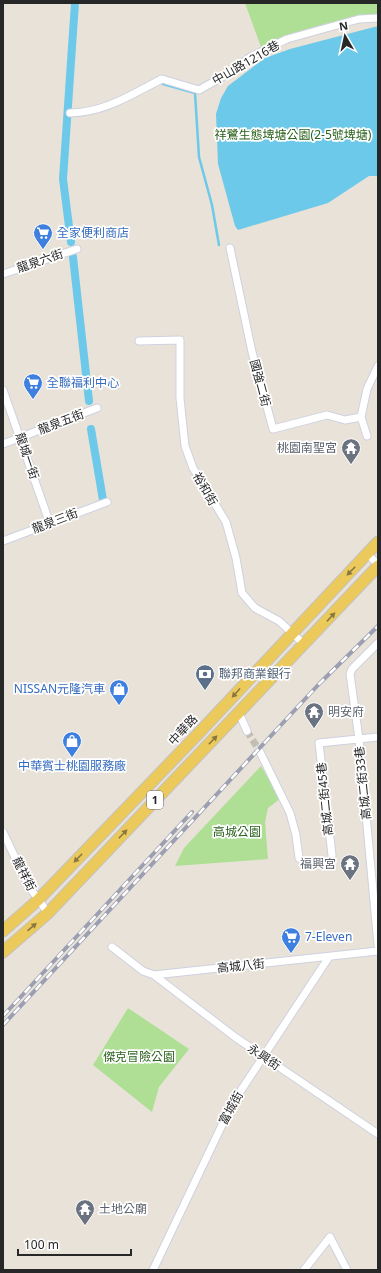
<svg xmlns="http://www.w3.org/2000/svg" width="381" height="1273" font-family="'Noto Sans','Noto Sans TC',sans-serif">
	<style>
		.green { fill: #afdf95 }
		.water { fill: #6dc9ea }
		.lines { fill: none; stroke-linecap: round; stroke-linejoin: round }
		.stream { stroke: #6dc9ea; stroke-width: 2.5 }
		.canal { stroke: #6dc9ea; stroke-width: 8 }
		.minor-tunnel { stroke: #c2bdb5; stroke-width: 7; stroke-dasharray: 7 3.5; stroke-linecap: butt }
		.minor-casing { stroke: #ced1e0; stroke-width: 9 }
		.primary-casing { stroke: #c3c3c3; stroke-width: 13 }
		.minor { stroke: #fff; stroke-width: 7 }
		.primary { stroke: #ebc95b; stroke-width: 11 }
		.rail-casing { stroke: #9c9fb1; stroke-width: 4 }
		.rail { stroke: #fff; stroke-width: 2.5; stroke-dasharray: 8; stroke-linecap: butt }
		.oneway { fill: #897841 }
		.labels { text-anchor: middle; stroke-width: 3.5; stroke-linejoin: round; paint-order: stroke }
		.shield { fill: #fff; stroke: #686868; stroke-width: 1 }
		.shield-label { font-size: 11px; font-weight: bold; fill: #272727 }
		.street-label { font-size: 12px; fill: #272727; stroke: #fff }
		.park-label { font-size: 12px; fill: #29601b; stroke: #fff }
		.shop-label { font-size: 12px; fill: #366cbe; stroke: #fff; text-anchor: start }
		.worship-label { font-size: 12px; fill: #5b616d; stroke: #fff; text-anchor: end }
		.service-label { font-size: 12px; fill: #4e5e75; stroke: #fff; text-anchor: start }
	</style>
	<rect width="100%" height="100%" fill="#e9e2d8"/>
	<path class="green" d="M245 3H378V14C337 19 299 29 261 47Z
		M261 766 280 799 268 808 265 822 268 859 175 866 184 848Z
		M128 1008 189 1049 159 1087 152 1112 93 1065Z"/>
	<path class="water" d="M378 26V176H369L328 203 238 230 235 226 218 164 216 114 221 98 228 86 265 58 290 49Z"/>
	<g class="lines">
		<path class="stream" d="M163 84 195 93 199 157 212 205 219 245"/>
		<path class="canal" d="M71 242 63 179 75 3
			M73 257 89 401
			M91 429 103 500"/>
		<path class="minor-tunnel" d="M247 731 259 750"/>
		<g class="minor-casing">
			<path id="minor" d="M70 113C104 113 132 94 162 79L199 90 224 76 252 56 287 39 359 19 378 18
				M230 248 252 352 273 429 327 415 345 420 361 417
				M3 274 77 249
				M139 341 180 340V398L185 446 193 468 226 522 236 558 242 593 255 608 279 621 305 645
				M3 390 50 524
				M367 436 361 417 367 389 378 366
				M3 444 97 408
				M3 541 107 502
				M367 554 378 564
				M378 643 352 669 350 674 359 739 378 945
				M239 713 247 731
				M259 750 290 813 296 835 299 858
				M3 832 28 885 48 913
				M332 855 319 743 378 737
				M112 947 143 971 154 975 378 951
				M154 975 235 1037 378 1134
				M153 1270 232 1104 329 957
				M304 1270 330 1237 347 1270"/>
		</g>
		<g class="primary-casing">
			<path id="primary" d="M3 931 38 900 197 735 378 542
				M3 952 48 913 378 566"/>
		</g>
		<use href="#minor" class="minor"/>
		<use href="#primary" class="primary"/>
		<g class="rail-casing">
			<path id="rail" d="M3 1016 192 812
				M3 1025 319 684 378 626"/>
		</g>
		<use href="#rail" class="rail"/>
	</g>
	<defs><path id="oneway-solid" d="M-6-.8H1V-3.2L6.5 0L1 3.2V.8H-6Z"/></defs>
	<g class="oneway">
		<use href="#oneway-solid" transform="translate(351 571) rotate(134)"/>
		<use href="#oneway-solid" transform="translate(331 617) rotate(-47)"/>
		<use href="#oneway-solid" transform="translate(236 693) rotate(132)"/>
		<use href="#oneway-solid" transform="translate(213 740) rotate(-46)"/>
		<use href="#oneway-solid" transform="translate(123 834) rotate(-46)"/>
		<use href="#oneway-solid" transform="translate(78 858) rotate(134)"/>
		<use href="#oneway-solid" transform="translate(32 927) rotate(-41)"/>
	</g>
	<defs>
		<g id="supermarket-pin" transform="scale(1)"><path d="M0 17L-7.5 6A9.5 9.5 0 1 1 7.5 6Z" fill="#3f7fe0" stroke="#fff"/><path d="M-6-5.5h2.5l.6 2H6L4.5 2H-2.5L-4.4-4H-6ZM-1.5 3.2a1.3 1.3 0 1 0 .1 0ZM3 3.2a1.3 1.3 0 1 0 .1 0Z" fill="#fff"/></g>
		<g id="temple-pin" transform="scale(1)"><path d="M0 17L-7.5 6A9.5 9.5 0 1 1 7.5 6Z" fill="#6b7280" stroke="#fff"/><path d="M0-6L5-2H3V0L6.5 2.5H4V6H1.5V3h-3V6H-4V2.5H-6.5L-3 0V-2H-5Z" fill="#fff"/></g>
		<g id="bank-pin" transform="scale(1)"><path d="M0 17L-7.5 6A9.5 9.5 0 1 1 7.5 6Z" fill="#5c6f8a" stroke="#fff"/><path d="M-6-4H6V4H-6ZM0-2.3a2.3 2.3 0 1 0 0 4.6a2.3 2.3 0 1 0 0-4.6Z" fill="#fff"/></g>
		<g id="shop-pin" transform="scale(1)"><path d="M0 17L-7.5 6A9.5 9.5 0 1 1 7.5 6Z" fill="#3f7fe0" stroke="#fff"/><path d="M-5-2.5h2.3a2.7 3.5 0 0 1 5.4 0H5L5.5 6h-11ZM-1.5-2.5h3a1.5 2.3 0 0 0-3 0Z" fill="#fff"/></g>
	</defs>
	<g fill-rule="evenodd">
		<use href="#supermarket-pin" x="43" y="233"/>
		<use href="#supermarket-pin" x="33" y="383"/>
		<use href="#temple-pin" x="351" y="448"/>
		<use href="#bank-pin" x="205" y="674"/>
		<use href="#shop-pin" x="119" y="689"/>
		<use href="#temple-pin" x="314" y="712"/>
		<use href="#shop-pin" x="72" y="741"/>
		<use href="#temple-pin" x="350" y="864"/>
		<use href="#supermarket-pin" x="291" y="937"/>
		<use href="#temple-pin" x="85" y="1209"/>
	</g>
	<g class="labels">
		<rect class="shield" x="147" y="791" width="16" height="18" rx="3"/>
		<g class="shield-label">
			<text x="155" y="804">1</text>
		</g>
		<g class="street-label">
			<text transform="translate(246 63) rotate(-30)" y="4">中山路1216巷</text>
			<text transform="translate(40 261) rotate(-19)" y="4">龍泉六街</text>
			<text transform="translate(260 383) rotate(75)" y="4">國強二街</text>
			<text transform="translate(61 422) rotate(-21)" y="4">龍泉五街</text>
			<text transform="translate(27 456) rotate(71)" y="4">龍城一街</text>
			<text transform="translate(205 489) rotate(60)" y="4">裕和街</text>
			<text transform="translate(55 521) rotate(-21)" y="4">龍泉三街</text>
			<text transform="translate(183 730) rotate(-47)" y="4">中華路</text>
			<text transform="translate(363 783) rotate(-96)" y="4">高城二街33巷</text>
			<text transform="translate(325 799) rotate(-96)" y="4">高城二街45巷</text>
			<text transform="translate(24 874) rotate(63)" y="4">龍祥街</text>
			<text transform="translate(241 966) rotate(-6)" y="4">高城八街</text>
			<text transform="translate(264 1057) rotate(34)" y="4">永興街</text>
			<text transform="translate(231 1108) rotate(-61)" y="4">富城街</text>
		</g>
		<g class="park-label">
			<text x="293" y="139">祥鷺生態埤塘公園(2-5號埤塘)</text>
			<text x="237" y="836">高城公園</text>
			<text x="139" y="1061">傑克冒險公園</text>
		</g>
		<g class="shop-label">
			<text x="57" y="237">全家便利商店</text>
			<text x="47" y="387">全聯福利中心</text>
			<text x="105" y="693" text-anchor="end">NISSAN元隆汽車</text>
			<text x="72" y="770" text-anchor="middle">中華賓士桃園服務廠</text>
			<text x="305" y="941">7-Eleven</text>
		</g>
		<g class="worship-label">
			<text x="337" y="452">桃園南聖宮</text>
			<text x="328" y="716" text-anchor="start">明安府</text>
			<text x="336" y="868">福興宮</text>
			<text x="99" y="1213" text-anchor="start">土地公廟</text>
		</g>
		<g class="service-label">
			<text x="219" y="678">聯邦商業銀行</text>
		</g>
	</g>
	<rect width="381" height="1273" fill="none" stroke="#272727" stroke-width="8"/>
	<g transform="translate(345 36) rotate(351)" stroke="#ffffff" stroke-width="3" paint-order="stroke">
	<path d="M0-3L7 15L0 10L-7 15Z" fill="#272727"/>
	<text y="-6" font-size="11" font-weight="bold" text-anchor="middle" fill="#272727">N</text>
	</g>
	<path d="M18 1249v6h113v-6" fill="none" stroke="#272727" stroke-width="2"/>
	<text x="24" y="1249" font-size="12" fill="#272727" stroke="#ffffff" stroke-width="3" paint-order="stroke">100 m</text>
</svg>
